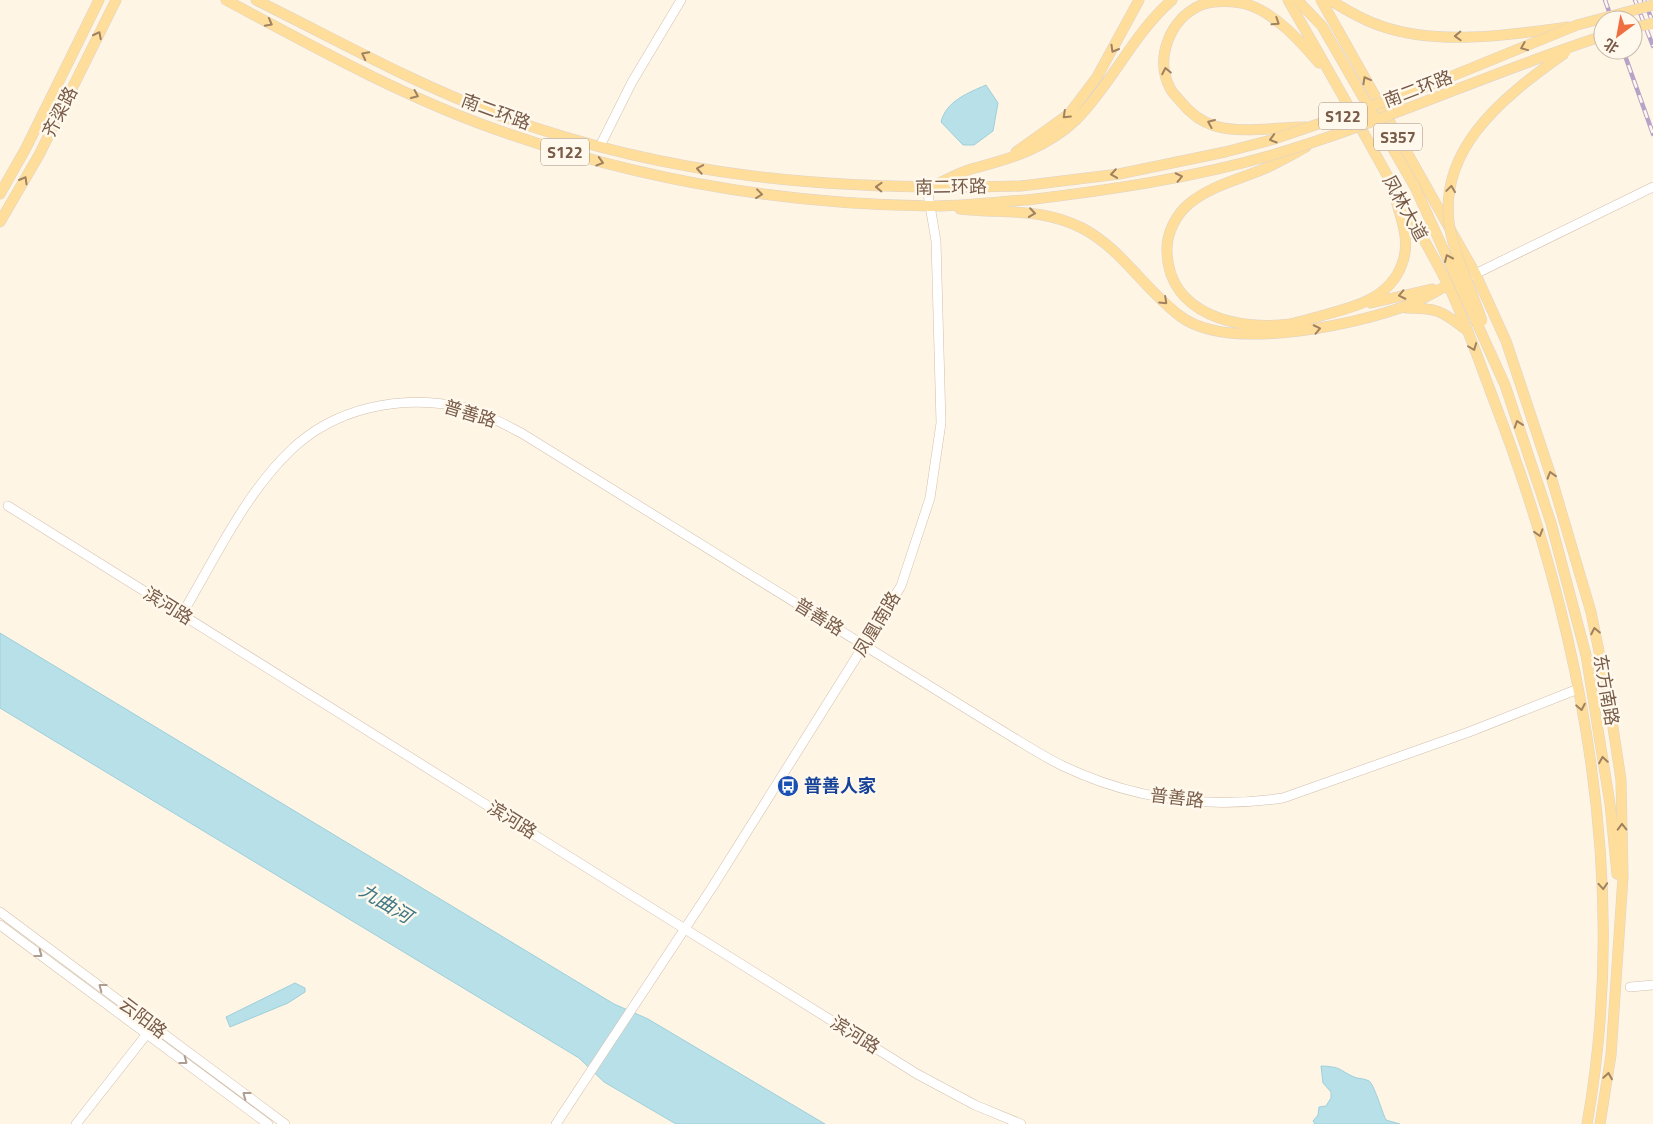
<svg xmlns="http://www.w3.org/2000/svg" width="1653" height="1124" font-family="'Titillium Web','Noto Sans SC',sans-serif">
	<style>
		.water { fill: #b8e0e9; stroke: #9dcfdb }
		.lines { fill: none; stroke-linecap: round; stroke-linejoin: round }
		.minor-casing { stroke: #d2bfac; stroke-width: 10 }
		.major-casing { stroke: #dcd4cf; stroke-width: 11 }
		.minor { stroke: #fff; stroke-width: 9 }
		.major { stroke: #ffdd9a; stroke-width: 10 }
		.rail-casing { stroke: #b8a2c8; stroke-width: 4.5 }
		.rail { stroke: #fff8ec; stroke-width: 2.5; stroke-dasharray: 8; stroke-linecap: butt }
		.major-bridge-casing { stroke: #dcd4cf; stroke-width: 11; stroke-linecap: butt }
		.major-bridge { stroke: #ffdd9a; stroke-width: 10 }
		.oneway { stroke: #a08261 }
		.oneway2 { stroke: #ae9d91 }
		.labels { text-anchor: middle; stroke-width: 5; stroke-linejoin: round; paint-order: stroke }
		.shield { fill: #fff8ec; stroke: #a08a79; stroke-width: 1 }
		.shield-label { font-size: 16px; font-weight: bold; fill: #785b48 }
		.street-label { font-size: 18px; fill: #785b48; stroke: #fff8ec }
		.transit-label { font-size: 18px; font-weight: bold; fill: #164399; stroke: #fff8ec; text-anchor: start }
		.water-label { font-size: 19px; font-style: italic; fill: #3d7786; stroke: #fff8ec }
	</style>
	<rect width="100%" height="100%" fill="#fef5e5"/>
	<path class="water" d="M986 85 998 103 993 131 974 145H963L941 122C946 101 968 93 986 85Z
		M0 633 614 1004 648 1019 825 1124H676L604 1082 579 1058 0 708Z
		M295 983 305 988V992L288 1003 230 1027 226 1017Z
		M1321 1066C1342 1067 1337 1069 1354 1077 1358 1079 1364 1078 1369 1081 1374 1084 1382 1112 1386 1120L1400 1124H1315L1313 1121 1318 1115 1319 1107 1326 1106 1331 1098V1092L1323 1083Z"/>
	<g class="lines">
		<g class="minor-casing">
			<path id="minor" d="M600 146 632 82 681 0
				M1471 276 1653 187
				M8 506 917 1074 975 1105 1021 1124
				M182 614C215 559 244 495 291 450 335 408 398 395 457 406 481 411 502 423 523 434L996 727C1018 740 1040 755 1063 766 1132 799 1207 809 1283 798L1469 732 1578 689
				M0 912 285 1124
				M0 925 268 1124
				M1630 987 1653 985
				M76 1124 150 1030
				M556 1124 713 886 901 586 930 498 941 423 936 241 927 188"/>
		</g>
		<g class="major-casing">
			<path id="major" d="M226 0C312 46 400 95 492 128 633 179 780 204 930 206 962 206 995 202 1027 200
				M256 0C335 39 413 83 496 114 671 179 836 191 1021 186
				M1288 0C1325 64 1361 128 1397 193 1414 224 1434 255 1449 287 1466 323 1479 361 1493 398 1582 629 1631 877 1587 1124
				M1321 0 1476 275 1506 341 1550 473 1591 612 1609 701 1621 780 1623 877 1611 1055 1600 1124
				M1330 0C1346 10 1363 20 1381 26 1438 46 1510 35 1568 27
				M1306 127C1278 127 1241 134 1215 126 1202 122 1190 113 1181 102 1178 98 1172 93 1170 88 1154 57 1171 18 1201 5 1215 0 1236 1 1249 5 1276 14 1301 42 1319 63
				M1306 147C1293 154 1279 162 1266 168 1241 179 1212 185 1190 203 1176 214 1166 234 1167 252 1169 315 1238 331 1290 324 1301 322 1313 318 1324 315 1355 307 1390 298 1402 264 1411 241 1401 219 1395 197
				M1016 152 1069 114 1097 77 1139 0
				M933 186C945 181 958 173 971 169 1010 159 1047 148 1077 119 1113 82 1133 34 1172 0
				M0 194 26 148 99 0
				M960 209C1003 214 1040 207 1082 228 1122 249 1144 289 1180 316 1227 352 1348 326 1400 308 1417 303 1433 293 1448 285
				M0 222 39 155 116 0
				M1371 303 1432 289
				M1406 308C1436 308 1441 310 1465 329
				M1586 655 1610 804 1617 874"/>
		</g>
		<use href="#minor" class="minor"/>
		<use href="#major" class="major"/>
		<g class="rail-casing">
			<path id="rail" d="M1605 0 1612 20
				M1635 0 1653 46
				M1644 0 1653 23
				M1623 50 1653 134"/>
		</g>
		<use href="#rail" class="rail"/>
		<g class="major-bridge-casing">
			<path id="major-bridge" d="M1297 0 1322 26 1415 187 1505 385 1551 523 1586 655
				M1633 28 1653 23
				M1021 186 1119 174 1225 152 1271 140 1418 90 1577 25 1653 5
				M1027 200C1110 190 1192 178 1272 155 1385 122 1491 72 1603 36
				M1482 321C1473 294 1461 269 1453 242 1428 154 1503 97 1565 53"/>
		</g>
		<use href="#major-bridge" class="major-bridge"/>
	</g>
	<defs><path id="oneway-chevron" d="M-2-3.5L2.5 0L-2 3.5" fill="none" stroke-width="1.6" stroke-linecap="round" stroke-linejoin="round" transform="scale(1.25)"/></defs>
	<g class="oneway">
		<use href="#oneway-chevron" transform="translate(1276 22) rotate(33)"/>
		<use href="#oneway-chevron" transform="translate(269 23) rotate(28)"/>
		<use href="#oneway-chevron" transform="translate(98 35) rotate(-63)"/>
		<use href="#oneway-chevron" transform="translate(1458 36) rotate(178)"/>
		<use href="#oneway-chevron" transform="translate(1524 47) rotate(158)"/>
		<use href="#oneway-chevron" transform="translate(1114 49) rotate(120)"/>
		<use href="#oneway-chevron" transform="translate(365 55) rotate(-153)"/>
		<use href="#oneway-chevron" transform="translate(1166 71) rotate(-101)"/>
		<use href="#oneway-chevron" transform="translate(1366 80) rotate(-119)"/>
		<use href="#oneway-chevron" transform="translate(415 95) rotate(24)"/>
		<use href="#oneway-chevron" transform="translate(1066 115) rotate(137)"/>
		<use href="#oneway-chevron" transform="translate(1211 123) rotate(-157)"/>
		<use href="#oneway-chevron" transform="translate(1273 139) rotate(163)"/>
		<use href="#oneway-chevron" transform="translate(600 162) rotate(16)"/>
		<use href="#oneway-chevron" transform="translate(700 169) rotate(-170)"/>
		<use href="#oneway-chevron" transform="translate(1114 174) rotate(172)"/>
		<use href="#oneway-chevron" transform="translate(1179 177) rotate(-12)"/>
		<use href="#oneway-chevron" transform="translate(24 180) rotate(-60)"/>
		<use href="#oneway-chevron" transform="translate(879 187) rotate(-178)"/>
		<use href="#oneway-chevron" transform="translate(1451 189) rotate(-82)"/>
		<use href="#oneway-chevron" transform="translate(759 194) rotate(7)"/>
		<use href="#oneway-chevron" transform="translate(1032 213) rotate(8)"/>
		<use href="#oneway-chevron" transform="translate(1448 258) rotate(-114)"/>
		<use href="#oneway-chevron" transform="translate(1402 295) rotate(168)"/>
		<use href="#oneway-chevron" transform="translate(1164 301) rotate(43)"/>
		<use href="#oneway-chevron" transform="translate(1317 329) rotate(-12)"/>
		<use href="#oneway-chevron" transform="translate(1473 347) rotate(69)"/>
		<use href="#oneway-chevron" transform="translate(1518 424) rotate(-109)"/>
		<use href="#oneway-chevron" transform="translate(1551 475) rotate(-107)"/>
		<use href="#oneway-chevron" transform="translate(1539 533) rotate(73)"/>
		<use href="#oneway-chevron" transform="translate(1595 631) rotate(-101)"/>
		<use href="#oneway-chevron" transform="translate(1581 707) rotate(79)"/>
		<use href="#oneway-chevron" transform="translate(1603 760) rotate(-99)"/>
		<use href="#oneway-chevron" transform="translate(1622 827) rotate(-91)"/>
		<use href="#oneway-chevron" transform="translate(1603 886) rotate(86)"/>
		<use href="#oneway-chevron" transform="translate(1608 1076) rotate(-81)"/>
	</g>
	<g class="oneway2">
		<use href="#oneway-chevron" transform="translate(39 954) rotate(37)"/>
		<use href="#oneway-chevron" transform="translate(102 987) rotate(-143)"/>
		<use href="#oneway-chevron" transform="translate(184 1061) rotate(37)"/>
		<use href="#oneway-chevron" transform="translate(246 1095) rotate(-143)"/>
	</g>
	<defs>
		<g id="bus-disc" transform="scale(1.125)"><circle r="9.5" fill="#1a4fb4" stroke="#fff8ec"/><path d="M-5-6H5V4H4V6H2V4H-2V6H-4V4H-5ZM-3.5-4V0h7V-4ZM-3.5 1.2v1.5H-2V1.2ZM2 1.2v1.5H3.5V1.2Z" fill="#fff"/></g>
	</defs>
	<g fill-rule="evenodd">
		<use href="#bus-disc" x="788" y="786"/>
	</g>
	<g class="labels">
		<g class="shield">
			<rect x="1319" y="102.5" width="48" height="27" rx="4"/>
			<rect x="1374" y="123.5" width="48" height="27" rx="4"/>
			<rect x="541" y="138.5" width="48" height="27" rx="4"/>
		</g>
		<g class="shield-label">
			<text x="1343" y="122">S122</text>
			<text x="1398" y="143">S357</text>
			<text x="565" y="158">S122</text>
		</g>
		<g class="street-label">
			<text transform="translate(1418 89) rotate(-21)" y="6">南二环路</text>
			<text transform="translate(60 112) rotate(-63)" y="6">齐梁路</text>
			<text transform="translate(496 112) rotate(20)" y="6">南二环路</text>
			<text transform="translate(951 187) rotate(-1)" y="6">南二环路</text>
			<text transform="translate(1405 208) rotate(61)" y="6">凤林大道</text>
			<text transform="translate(470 414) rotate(17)" y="6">普善路</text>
			<text transform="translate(168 606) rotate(32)" y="6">滨河路</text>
			<text transform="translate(819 617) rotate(32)" y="6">普善路</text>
			<text transform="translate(877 624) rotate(-59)" y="6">凤凰南路</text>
			<text transform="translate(1606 690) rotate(80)" y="6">东方南路</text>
			<text transform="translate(1177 798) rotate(7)" y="6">普善路</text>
			<text transform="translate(512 820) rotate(32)" y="6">滨河路</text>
			<text transform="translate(143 1018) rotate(37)" y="6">云阳路</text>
			<text transform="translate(855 1035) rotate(32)" y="6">滨河路</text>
		</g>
		<g class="transit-label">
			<text x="804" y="792">普善人家</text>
		</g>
		<g class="water-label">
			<text transform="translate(386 903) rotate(31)" y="7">九曲河</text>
		</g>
	</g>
	<g transform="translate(1618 35) rotate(212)"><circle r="24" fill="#fff8ec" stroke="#c9b9aa"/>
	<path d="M0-4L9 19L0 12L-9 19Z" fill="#ef6f43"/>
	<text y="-8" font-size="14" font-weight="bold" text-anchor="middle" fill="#785b48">北</text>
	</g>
</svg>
